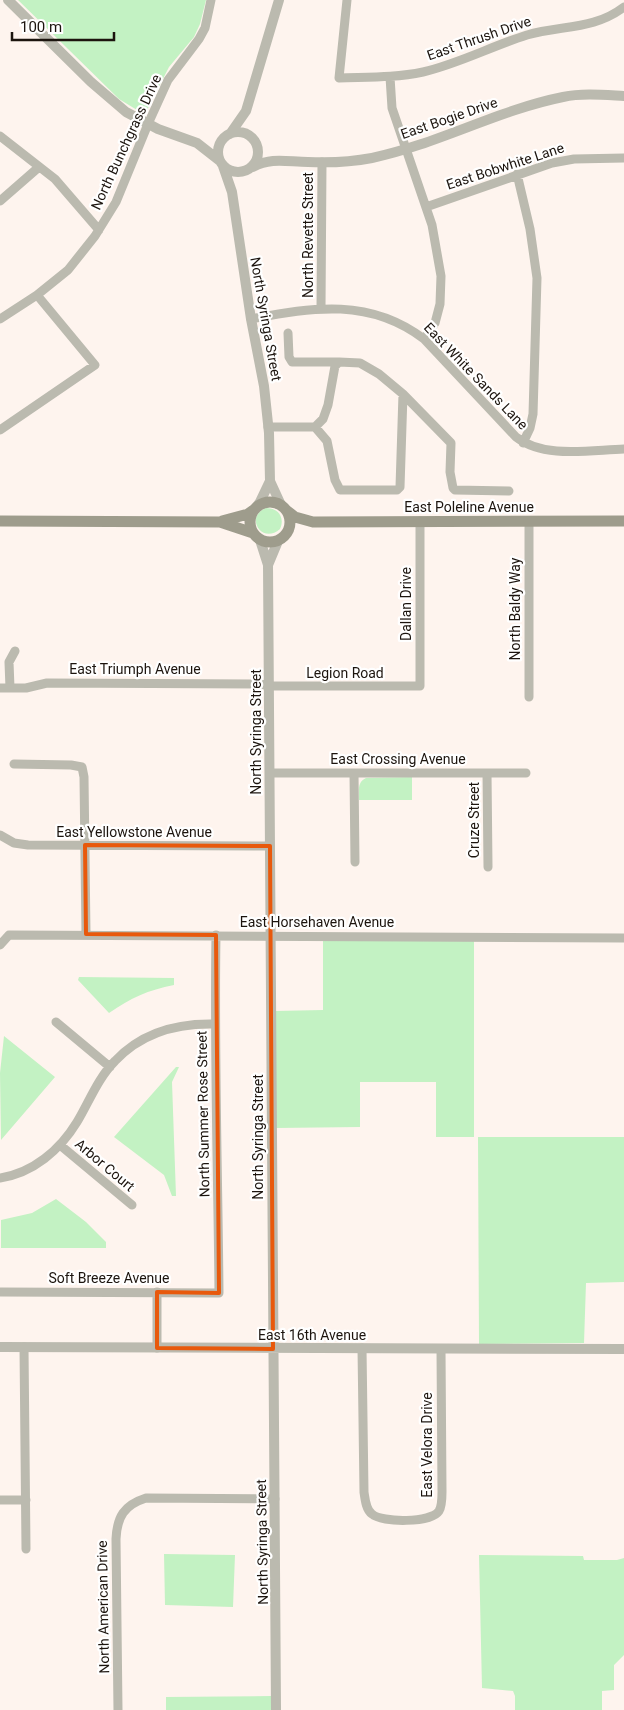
<svg xmlns="http://www.w3.org/2000/svg" width="624" height="1710" font-family="Roboto,sans-serif">
	<style>
		.green { fill: #c3f2c3 }
		.lines { fill: none; stroke-linecap: round; stroke-linejoin: round }
		.minor { stroke: #bbbaaf; stroke-width: 9 }
		.tertiary { stroke: #bbbaaf; stroke-width: 10 }
		.secondary { stroke: #9e9c8c; stroke-width: 11 }
		.marked { fill: none; stroke: #e8590c; stroke-width: 4; stroke-linejoin: round }
		.labels { text-anchor: middle; stroke-width: 4.5; stroke-linejoin: round; paint-order: stroke }
		.street-label { font-size: 14px; fill: #1c140e; stroke: #fff }
	</style>
	<rect width="100%" height="100%" fill="#fef4ee"/>
	<path class="green" d="M18 0H206L200 24 194 37 169 67 146 112 142 113 119 99Z
		M266 508C279 508 285 518 280 529 262 545 244 517 266 508Z
		M412 777V800H359C359 791 357 782 366 778Z
		M323 941H474V1137H436V1082H360V1127L276 1128 275 1011 323 1010Z
		M79 977 174 978V985C148 990 131 998 109 1013L78 980Z
		M4 1036 55 1077 1 1140 0 1073Z
		M176 1067H179L172 1082 176 1196H172L164 1175 114 1137Z
		M478 1137H624V1282L586 1283 584 1343 479 1344Z
		M56 1199 86 1222 106 1242V1248H1V1220L32 1213Z
		M164 1554 235 1555 233 1607 165 1605Z
		M479 1555 583 1556 584 1560H617L624 1558V1655L614 1665V1690L602 1691V1710H515V1696L513 1691 482 1688Z
		M272 1696V1710H166V1697Z"/>
	<g class="lines">
		<path class="minor" d="M347 0 339 78C367 77 395 78 423 72 458 64 492 46 527 35 562 25 594 30 624 7
			M390 77 392 108 432 225 441 276 440 304 435 323 424 339
			M0 136 55 179 99 230
			M517 174 530 229 537 278 533 414 530 428 523 443
			M0 201 39 167
			M426 207 552 163 574 159 624 158
			M321 309 322 162
			M0 319 37 295 68 270 95 236 116 202 148 124 168 80 199 39 205 28 211 0
			M251 319C314 307 370 298 424 339L516 437C544 459 590 450 624 449
			M288 333 289 357 292 362H339
			M403 394 451 443 450 472 453 488 455 490 509 491
			M268 427H315L323 419 328 405 335 366 339 362 360 363 379 374 403 394 400 487 397 490H340L335 480 327 441 315 427
			M0 430 95 365 37 295
			M529 522V697
			M0 688H26L47 683 260 684 270 686H420V521
			M10 688 9 662 15 651
			M14 764 71 765 82 767 84 777 86 934
			M271 773H526
			M354 773 355 862
			M487 773 488 867
			M0 835 14 843 28 845 270 846
			M0 945 9 935 624 938
			M56 1022 110 1067
			M60 1145 132 1205
			M0 1178C33 1173 60 1150 77 1122 89 1102 98 1078 115 1061 142 1032 177 1023 215 1024
			M0 1292 219 1293C218 1174 214 1054 216 935
			M24 1347 26 1549
			M157 1348V1292
			M362 1348 364 1492C365 1499 366 1510 372 1514 382 1523 431 1523 439 1511 442 1506 442 1497 442 1492L441 1349
			M0 1500H26
			M118 1710 116 1539C117 1517 124 1505 146 1498L275 1499"/>
		<path class="tertiary" d="M8 0 91 82 126 112 158 129 197 143 220 161
			M218 152a20 20 0 1 1 40 0a20 20 0 1 1-40 0Z
			M230 134 246 111 279 0
			M223 166 232 192 251 319 264 386 269 433 270 481 260 502 255 509
			M253 167C271 157 288 162 308 162 330 163 351 162 372 158 438 144 498 110 563 97 583 93 604 95 624 96
			M270 481 281 505
			M260 540 268 565 276 1710
			M268 565 278 541
			M0 1347 624 1349"/>
		<path class="secondary" d="M250 522a20 20 0 1 1 40 0a20 20 0 1 1-40 0Z
			M286 510 295 517 313 522 624 521
			M0 521 220 522 253 533
			M222 521 248 514 255 509"/>
	</g>
	<path class="marked" d="M85 845 270 846 273 1349 157 1348V1292L219 1293 216 935 86 934Z"/>
	<g class="labels">
		<g class="street-label">
			<text transform="translate(479 38) rotate(-19)" y="5">East Thrush Drive</text>
			<text transform="translate(449 118) rotate(-19)" y="5">East Bogie Drive</text>
			<text transform="translate(126 142) rotate(-65)" y="5">North Bunchgrass Drive</text>
			<text transform="translate(505 166) rotate(-18)" y="5">East Bobwhite Lane</text>
			<text transform="translate(308 235) rotate(-90)" y="5">North Revette Street</text>
			<text transform="translate(266 319) rotate(80)" y="5">North Syringa Street</text>
			<text transform="translate(476 376) rotate(46)" y="5">East White Sands Lane</text>
			<text x="469" y="512">East Poleline Avenue</text>
			<text transform="translate(406 604) rotate(-90)" y="5">Dallan Drive</text>
			<text transform="translate(515 609) rotate(-90)" y="5">North Baldy Way</text>
			<text x="135" y="674">East Triumph Avenue</text>
			<text x="345" y="678">Legion Road</text>
			<text transform="translate(256 732) rotate(-90)" y="5">North Syringa Street</text>
			<text x="398" y="764">East Crossing Avenue</text>
			<text transform="translate(474 820) rotate(-90)" y="5">Cruze Street</text>
			<text x="134" y="837">East Yellowstone Avenue</text>
			<text x="317" y="927">East Horsehaven Avenue</text>
			<text transform="translate(203 1114) rotate(-91)" y="5">North Summer Rose Street</text>
			<text transform="translate(258 1137) rotate(-90)" y="5">North Syringa Street</text>
			<text transform="translate(105 1165) rotate(40)" y="5">Arbor Court</text>
			<text x="109" y="1283">Soft Breeze Avenue</text>
			<text x="312" y="1340">East 16th Avenue</text>
			<text transform="translate(427 1445) rotate(-90)" y="5">East Velora Drive</text>
			<text transform="translate(262 1542) rotate(-91)" y="5">North Syringa Street</text>
			<text transform="translate(103 1607) rotate(-91)" y="5">North American Drive</text>
		</g>
	</g>
	<path d="M12 32v8h102v-8" fill="none" stroke="#1c140e" stroke-width="2.5"/>
	<text x="20" y="32" font-size="15" fill="#1c140e" stroke="#ffffff" stroke-width="4" paint-order="stroke">100 m</text>
</svg>
